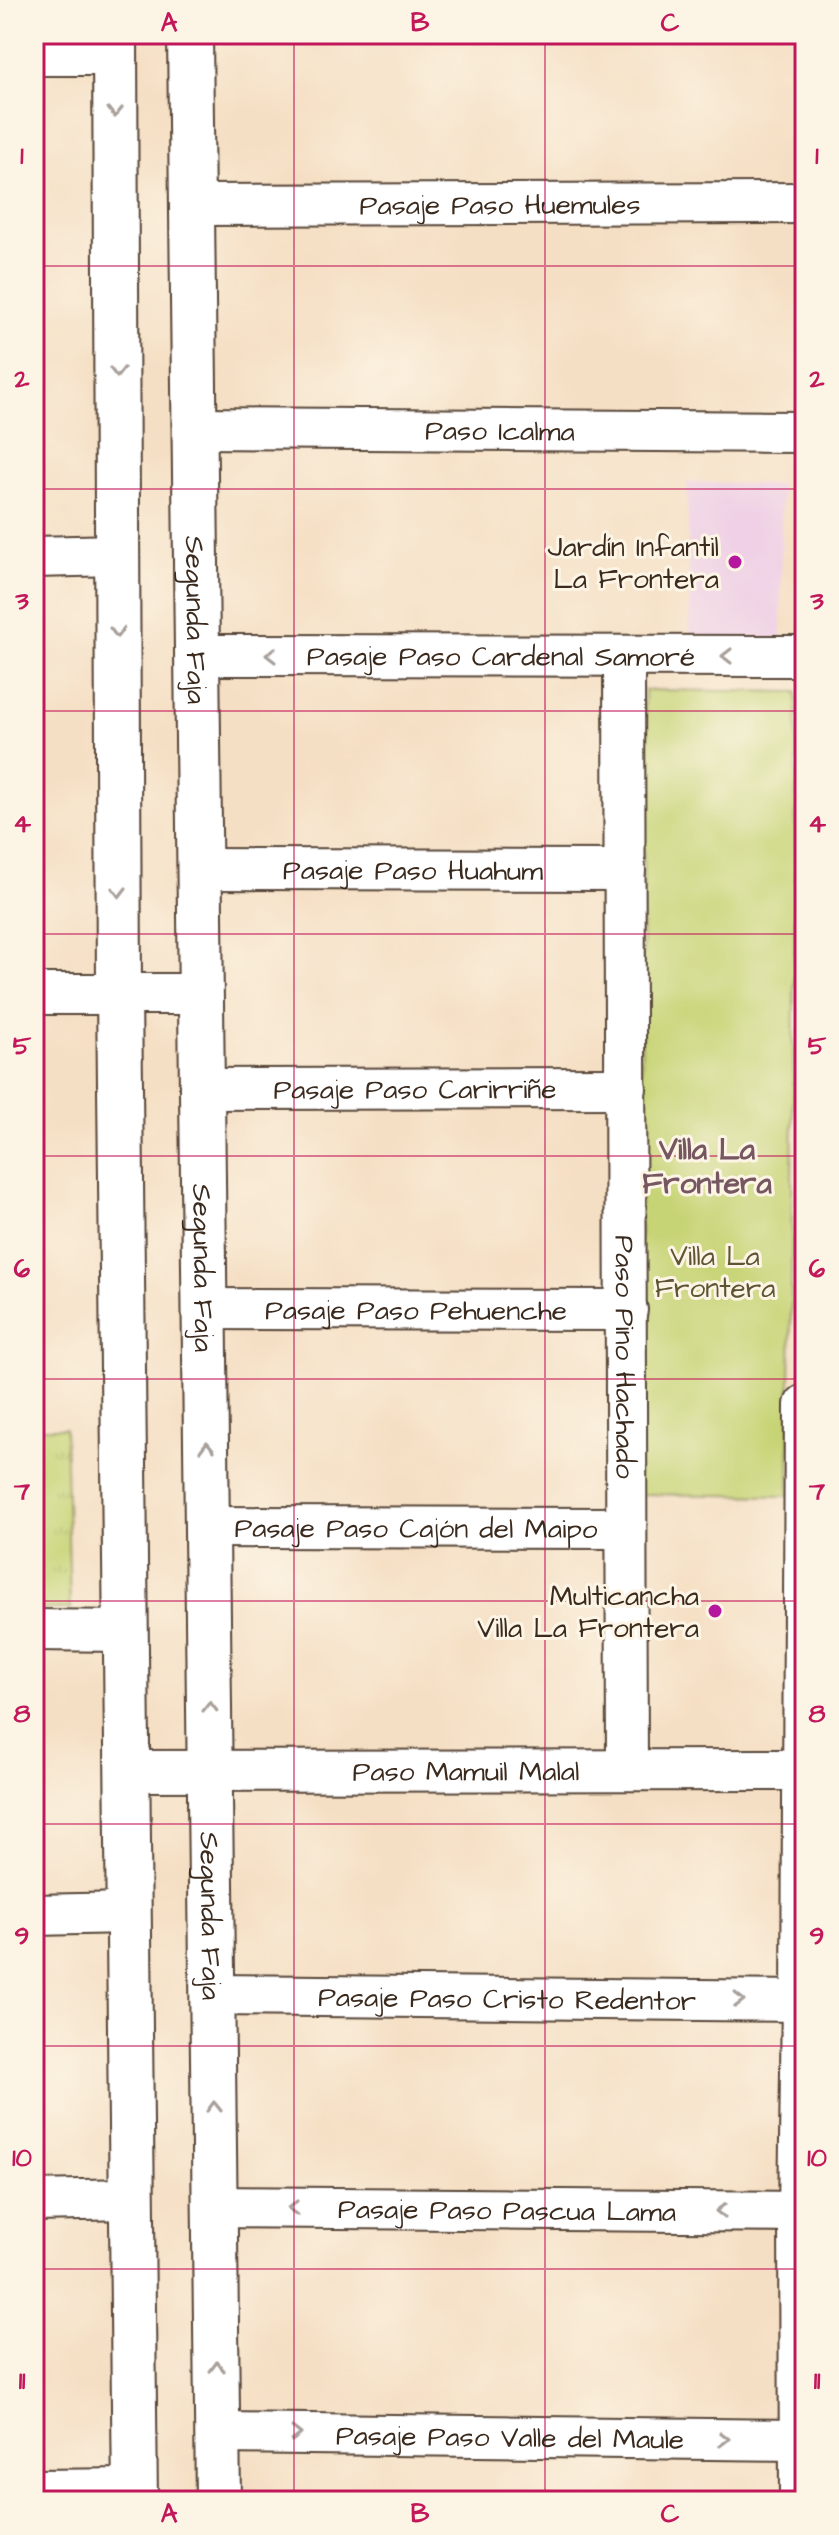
<svg xmlns="http://www.w3.org/2000/svg" width="839" height="2535" font-family="'Architects Daughter',sans-serif">
	<style>
		.built { fill: #efd0e6 }
		.grass { fill: url(#grass-tufts); stroke: #817f4a; stroke-width: 2 }
		.green { fill: #c7d476; stroke: #817f4a; stroke-width: 2 }
		.lines { fill: none; stroke-linecap: round; stroke-linejoin: round }
		.street-casing { stroke: #574537; stroke-width: 44 }
		.secondary-casing { stroke: #574537; stroke-width: 48 }
		.street { stroke: #fff; stroke-width: 40 }
		.secondary { stroke: #fff; stroke-width: 44 }
		.oneway { stroke: #a79f9a }
		.grid { fill: none; stroke: #c2185b; stroke-width: 2; stroke-opacity: 0.55 }
		.poi-dot { fill: #b5179e; stroke: #fcf5e5; stroke-width: 3 }
		.labels { text-anchor: middle; stroke-width: 6; stroke-linejoin: round; paint-order: stroke }
		.street-label { font-size: 28px; fill: #3b2a1e; stroke: #fcf5e5 }
		.poi-label { font-size: 28px; fill: #3b2a1e; stroke: #fcf5e5; text-anchor: end }
		.park-label { font-size: 28px; fill: #5e5434; stroke: #fcf5e5 }
		.neighbourhood-label { font-size: 30px; font-weight: bold; fill: #765761; stroke: #fcf5e5 }
		.neatline { fill: none; stroke: #c2185b; stroke-width: 3 }
		.grid-label { font-size: 26px; text-anchor: middle; font-weight: bold; fill: #c2185b }
	</style>
	<defs>
		<pattern id="grass-tufts" width="24" height="20" patternUnits="userSpaceOnUse" patternTransform="scale(2)"><rect width="24" height="20" fill="#c7d476"/><path d="M3 7l-1-3M5 7V3M7 7l1-3M15 17l-1-3M17 17v-4M19 17l1-3" fill="none" stroke="#acb666"/></pattern>
	</defs>
	<rect width="100%" height="100%" fill="#fcf5e5"/>
	<filter id="ink" filterUnits="userSpaceOnUse"><feTurbulence type="fractalNoise" baseFrequency=".0125" numOctaves="2"/><feDisplacementMap in="SourceGraphic" scale="16" xChannelSelector="R" yChannelSelector="G"/><feConvolveMatrix kernelMatrix="1 2 1 2 8 2 1 2 1" color-interpolation-filters="sRGB"/></filter>
	<filter id="wash" filterUnits="userSpaceOnUse"><feTurbulence type="fractalNoise" baseFrequency=".006" numOctaves="4" result="noise"/><feDisplacementMap in="SourceGraphic" scale="32" xChannelSelector="R" yChannelSelector="G"/><feGaussianBlur stdDeviation="1.8" result="paint"/><feColorMatrix in="noise" values="0 0 0 0 0 0 0 0 0 0 0 0 0 0 0 0 0 1.4 0 .05"/><feComposite in="paint" operator="in"/></filter>
	<g filter="url(#wash)">
		<rect width="100%" height="100%" fill="#f5dfc4"/>
		<path class="built" d="M687 482 781 485V642L690 639Z"/>
		<path class="grass" d="M34 1428H65L70 1609H34Z"/>
		<path class="green" d="M645 690 797 692 789 1496 637 1494Z"/>
	</g>
	<g filter="url(#ink)">
		<g class="lines">
			<g class="street-casing">
				<g id="street">
					<path d="M34 55H115"/>
					<path id="s1" d="M194 205 805 203"/>
					<path id="s2" d="M196 428 805 432"/>
					<path d="M34 557 117 555"/>
					<path id="s3" d="M199 655 805 656"/>
					<path id="s4" d="M624 657 627 1770"/>
					<path id="s5" d="M201 869 625 870"/>
					<path d="M34 994H202"/>
					<path id="s6" d="M203 1089 626 1088"/>
					<path id="s7" d="M206 1309 627 1310"/>
					<path id="s8" d="M208 1527 626 1528"/>
					<path d="M34 1630 125 1631"/>
					<path id="s9" d="M126 1771 805 1770"/>
					<path d="M34 1915 127 1913"/>
					<path id="s10" d="M213 1995 802 2001"/>
					<path d="M34 2201 130 2199"/>
					<path id="s11" d="M215 2207 799 2212"/>
					<path id="s12" d="M218 2433 800 2440"/>
					<path d="M34 2490 134 2489"/>
					<path d="M800 2501 799 2212 802 2001 805 1405"/>
				</g>
			</g>
			<g class="secondary-casing">
				<g id="secondary">
					<path d="M115 34 119 992 135 2501"/>
					<path id="s13" d="M190 34 218 2501"/>
				</g>
			</g>
			<use href="#street" class="street"/>
			<use href="#secondary" class="secondary"/>
		</g>
		<defs><path id="oneway-chevron" d="M-2-3.5L2.5 0L-2 3.5" fill="none" stroke-width="1.6" stroke-linecap="round" stroke-linejoin="round" transform="scale(2)"/></defs>
		<g class="oneway">
			<use href="#oneway-chevron" transform="translate(115 112) rotate(90)"/>
			<use href="#oneway-chevron" transform="translate(117 372) rotate(90)"/>
			<use href="#oneway-chevron" transform="translate(117 632) rotate(90)"/>
			<use href="#oneway-chevron" transform="translate(271 655) rotate(-180)"/>
			<use href="#oneway-chevron" transform="translate(727 656) rotate(180)"/>
			<use href="#oneway-chevron" transform="translate(119 892) rotate(90)"/>
			<use href="#oneway-chevron" transform="translate(207 1447) rotate(-91)"/>
			<use href="#oneway-chevron" transform="translate(210 1707) rotate(-90)"/>
			<use href="#oneway-chevron" transform="translate(739 2000) rotate(1)"/>
			<use href="#oneway-chevron" transform="translate(214 2107) rotate(-91)"/>
			<use href="#oneway-chevron" transform="translate(293 2208) rotate(-180)"/>
			<use href="#oneway-chevron" transform="translate(721 2211) rotate(-180)"/>
			<use href="#oneway-chevron" transform="translate(217 2367) rotate(-91)"/>
			<use href="#oneway-chevron" transform="translate(296 2434) rotate(1)"/>
			<use href="#oneway-chevron" transform="translate(724 2439) rotate(1)"/>
		</g>
	</g>
	<path class="grid" d="M294 34V2501M545 34V2501M34 266H805M34 489H805M34 711H805M34 934H805M34 1156H805M34 1379H805M34 1601H805M34 1824H805M34 2046H805M34 2269H805"/>
	<g class="poi-dot">
		<circle cx="735" cy="562" r="8"/>
		<circle cx="715" cy="1611" r="8"/>
	</g>
	<g class="labels">
		<g class="street-label">
			<text dy="10" stroke="none"><textPath href="#s1" startOffset="306">Pasaje Paso Huemules</textPath></text>
			<text dy="10" stroke="none"><textPath href="#s2" startOffset="304">Paso Icalma</textPath></text>
			<text dy="10" stroke="none"><textPath href="#s13" startOffset="586">Segunda Faja</textPath></text>
			<text dy="10" stroke="none"><textPath href="#s3" startOffset="302">Pasaje Paso Cardenal Samoré</textPath></text>
			<text dy="10" stroke="none"><textPath href="#s5" startOffset="212">Pasaje Paso Huahum</textPath></text>
			<text dy="10" stroke="none"><textPath href="#s6" startOffset="212">Pasaje Paso Carirriñe</textPath></text>
			<text dy="10" stroke="none"><textPath href="#s13" startOffset="1234">Segunda Faja</textPath></text>
			<text dy="10" stroke="none"><textPath href="#s7" startOffset="210">Pasaje Paso Pehuenche</textPath></text>
			<text dy="10" stroke="none"><textPath href="#s4" startOffset="700">Paso Pino Hachado</textPath></text>
			<text dy="10" stroke="none"><textPath href="#s8" startOffset="208">Pasaje Paso Cajón del Maipo</textPath></text>
			<text dy="10" stroke="none"><textPath href="#s9" startOffset="340">Paso Mamuil Malal</textPath></text>
			<text dy="10" stroke="none"><textPath href="#s13" startOffset="1882">Segunda Faja</textPath></text>
			<text dy="10" stroke="none"><textPath href="#s10" startOffset="294">Pasaje Paso Cristo Redentor</textPath></text>
			<text dy="10" stroke="none"><textPath href="#s11" startOffset="292">Pasaje Paso Pascua Lama</textPath></text>
			<text dy="10" stroke="none"><textPath href="#s12" startOffset="292">Pasaje Paso Valle del Maule</textPath></text>
		</g>
		<g class="poi-label">
			<text x="719" y="556">Jardín Infantil<tspan x="719" dy="32">La Frontera</tspan></text>
			<text x="699" y="1605">Multicancha<tspan x="699" dy="32">Villa La Frontera</tspan></text>
		</g>
		<g class="park-label">
			<text x="715" y="1265">Villa La<tspan x="715" dy="32">Frontera</tspan></text>
		</g>
		<g class="neighbourhood-label">
			<text x="707" y="1159">Villa La<tspan x="707" dy="34">Frontera</tspan></text>
		</g>
	</g>
	<rect width="839" height="2535" fill="none" stroke="#fcf5e5" stroke-width="88"/>
	<rect x="44" y="44" width="751" height="2447" class="neatline"/>
	<g class="grid-label">
		<text x="169" y="31">A</text>
		<text x="420" y="31">B</text>
		<text x="670" y="31">C</text>
		<text x="22" y="164">1</text>
		<text x="817" y="164">1</text>
		<text x="22" y="387">2</text>
		<text x="817" y="387">2</text>
		<text x="22" y="609">3</text>
		<text x="817" y="609">3</text>
		<text x="22" y="832">4</text>
		<text x="817" y="832">4</text>
		<text x="22" y="1054">5</text>
		<text x="817" y="1054">5</text>
		<text x="22" y="1277">6</text>
		<text x="817" y="1277">6</text>
		<text x="22" y="1499">7</text>
		<text x="817" y="1499">7</text>
		<text x="22" y="1722">8</text>
		<text x="817" y="1722">8</text>
		<text x="22" y="1944">9</text>
		<text x="817" y="1944">9</text>
		<text x="22" y="2166">10</text>
		<text x="817" y="2166">10</text>
		<text x="22" y="2389">11</text>
		<text x="817" y="2389">11</text>
		<text x="169" y="2522">A</text>
		<text x="420" y="2522">B</text>
		<text x="670" y="2522">C</text>
	</g>
</svg>
